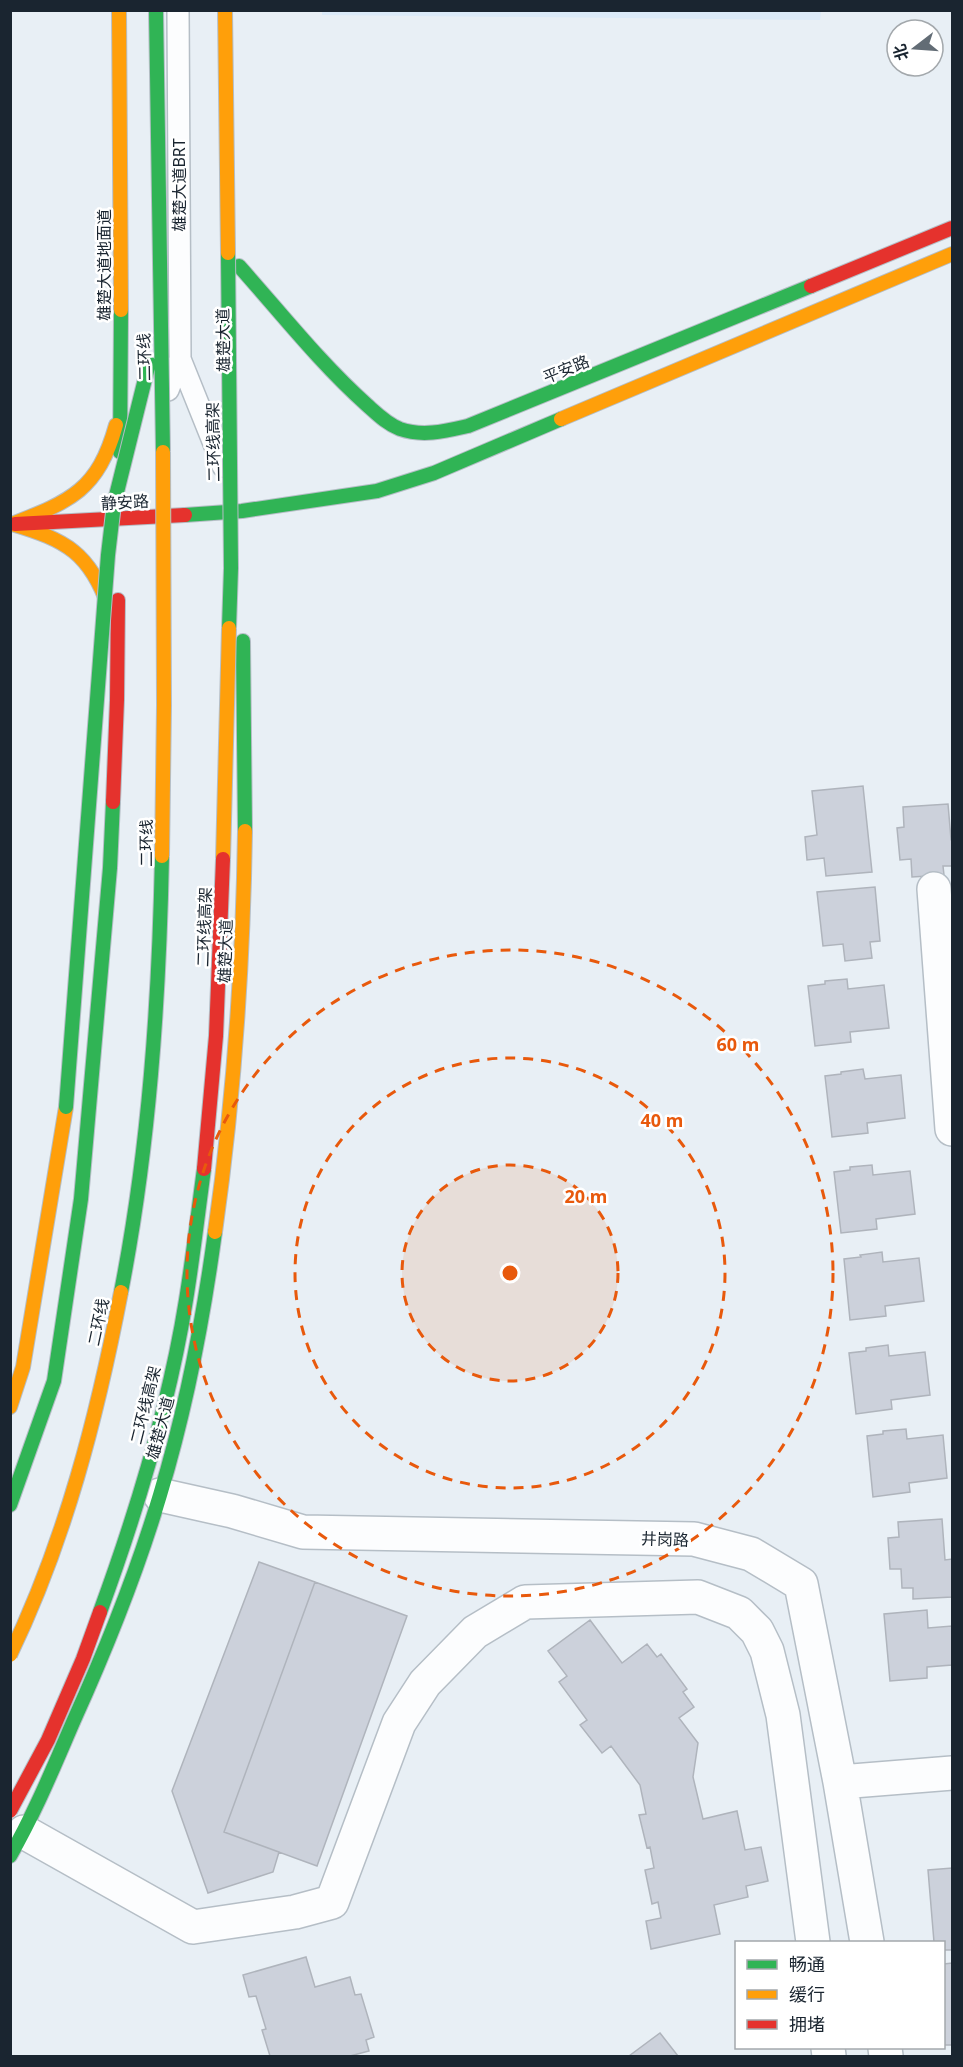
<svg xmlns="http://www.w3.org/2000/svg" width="963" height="2067" font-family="'Noto Sans','Noto Sans SC',sans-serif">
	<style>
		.built { fill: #dbeaf8 }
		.building { fill: #ccd1db; stroke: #afb4bc; stroke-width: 1.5 }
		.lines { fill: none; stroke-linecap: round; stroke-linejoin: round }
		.lane-casing { stroke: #b5bec6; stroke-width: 24 }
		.street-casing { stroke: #b5bec6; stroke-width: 36 }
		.fast-casing { stroke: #b5bec6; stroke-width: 16 }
		.slow-casing { stroke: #b5bec6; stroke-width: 16 }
		.jam-casing { stroke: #b5bec6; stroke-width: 16 }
		.lane { stroke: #fcfdfe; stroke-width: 21 }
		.street { stroke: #fcfdfe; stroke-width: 33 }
		.fast { stroke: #30b455; stroke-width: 14 }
		.slow { stroke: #ff9f0a; stroke-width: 14 }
		.jam { stroke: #e5322d; stroke-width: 14 }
		.fast-bridge-casing { stroke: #b5bec6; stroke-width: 16; stroke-linecap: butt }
		.slow-bridge-casing { stroke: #b5bec6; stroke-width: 16; stroke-linecap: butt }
		.jam-bridge-casing { stroke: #b5bec6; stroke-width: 16; stroke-linecap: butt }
		.fast-bridge { stroke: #30b455; stroke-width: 14 }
		.slow-bridge { stroke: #ff9f0a; stroke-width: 14 }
		.jam-bridge { stroke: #e5322d; stroke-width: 14 }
		.ring { fill: none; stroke: #e8590c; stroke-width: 3; stroke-dasharray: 10 8 }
		.labels { text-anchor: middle; stroke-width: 5; stroke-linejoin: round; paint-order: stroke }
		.street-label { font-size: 16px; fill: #1a2530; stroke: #fff }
		.centre { fill: #e8590c; stroke: #fff; stroke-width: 3 }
		.ring-label { font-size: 18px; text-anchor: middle; font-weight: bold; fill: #e8590c; stroke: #fff; stroke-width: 5; stroke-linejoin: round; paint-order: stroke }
	</style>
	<rect width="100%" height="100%" fill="#e8eff5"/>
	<path class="built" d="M821 11 820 20 322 15V11Z"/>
	<path class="building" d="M863 786 872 872 826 876 824 858 807 860 805 837 817 835 812 791Z
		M948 804 951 839 952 838V866H943L944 875 912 877 911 859 900 860 897 828 904 827 903 807Z
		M875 887 880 941 870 942 872 958 845 961 843 944 823 946 817 892Z
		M847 979 848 989 884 985 889 1028 850 1032 851 1042 815 1046 808 986 825 984V981Z
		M863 1069 865 1079 901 1075 905 1118 867 1123 868 1133 832 1137 825 1076 841 1074V1072Z
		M872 1165 873 1175 910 1171 915 1214 876 1219 877 1229 841 1233 834 1172 850 1170V1167Z
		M882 1252 883 1262 919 1258 924 1301 885 1306 886 1316 850 1320 844 1259 861 1257 860 1255Z
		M888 1345 889 1356 925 1352 930 1395 891 1400 892 1409 856 1414 849 1353 866 1351V1348Z
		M906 1429 907 1439 943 1435 947 1478 909 1483 910 1492 873 1497 867 1436 883 1434V1431Z
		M942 1519 945 1560 952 1559V1597L913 1599V1588H902L901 1569H890L888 1538 899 1537 898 1522Z
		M259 1562 315 1582 224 1832 279 1852 273 1872 208 1893 172 1791Z
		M315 1582 407 1616 317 1866 224 1832Z
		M927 1610 928 1628 952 1626V1665L927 1667V1678L890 1681 884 1614Z
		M590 1620 622 1663 647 1644 657 1657 661 1654 687 1689 683 1692 694 1707 679 1718 698 1743 693 1777 703 1819 737 1811 745 1850 761 1847 768 1881 746 1886 748 1897 714 1905 720 1934 651 1949 646 1921 661 1918 658 1902 652 1904 645 1870 654 1868 650 1847 647 1848 639 1815 646 1814 640 1785 611 1746 602 1753 580 1725 587 1720 559 1682 567 1676 548 1651Z
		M952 1868V1950H944V1942H934L928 1870Z
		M306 1957 315 1987 350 1977 355 1995 361 1994 374 2037 366 2040 369 2051 350 2056H270L262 2030 266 2029 256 1996 249 1997 243 1975Z
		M952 1963V2045H944V1964Z
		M660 2033 678 2056H629Z"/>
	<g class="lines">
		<g class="lane-casing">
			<path id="lane" d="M180 359 223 466
				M168 390 180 359 178 10"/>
		</g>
		<g class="street-casing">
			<path id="street" d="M934 889 952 1129
				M160 1495 232 1511 303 1532 694 1539 751 1554 801 1584 840 1782 867 1942
				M840 1782 952 1773
				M24 1832 193 1927 295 1912 332 1902 399 1723 425 1683 475 1632 525 1602 698 1597 739 1613 757 1631 767 1651 783 1715 813 1942
				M828 2048 829 2056
				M885 2048 886 2056"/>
		</g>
		<g class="fast-casing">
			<path id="fast" d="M239 266C281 313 320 363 367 405 377 414 387 424 400 429 423 437 446 431 468 426L811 286
				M120 452 121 310
				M185 515 242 511 377 491 434 473 561 419
				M243 641 245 831
				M10 1505 54 1381 81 1199 110 868 113 802
				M10 1856C35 1813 54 1766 74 1720 107 1647 137 1572 160 1495 186 1409 203 1321 215 1232"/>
		</g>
		<g class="slow-casing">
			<path id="slow" d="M119 10 121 310
				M561 419 952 254
				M109 608C90 553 66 540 12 524 71 501 98 490 116 425
				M215 1232C234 1099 243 965 245 831
				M10 1407 23 1367 66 1107"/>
		</g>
		<g class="jam-casing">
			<path id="jam" d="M811 286 952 228
				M15 524 185 515
				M113 802 117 700 118 600"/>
		</g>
		<use href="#lane" class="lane"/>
		<use href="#street" class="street"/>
		<use href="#fast" class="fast"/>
		<use href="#slow" class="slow"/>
		<use href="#jam" class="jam"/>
		<g class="fast-bridge-casing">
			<path id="fast-bridge" d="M156 10 163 452
				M228 253 231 568 229 628
				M66 1107 108 555 114 504 149 363
				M121 1292C149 1149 159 1003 162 856
				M100 1612C137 1511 169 1406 186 1300 193 1257 198 1213 204 1169"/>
		</g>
		<g class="slow-bridge-casing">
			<path id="slow-bridge" d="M225 10 228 253
				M162 856 164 705 163 452
				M223 859 229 628
				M10 1655C65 1541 97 1417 121 1292"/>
		</g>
		<g class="jam-bridge-casing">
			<path id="jam-bridge" d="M204 1169 216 1036 223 859
				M10 1811 48 1740 83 1659 100 1612"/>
		</g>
		<use href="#fast-bridge" class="fast-bridge"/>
		<use href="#slow-bridge" class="slow-bridge"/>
		<use href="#jam-bridge" class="jam-bridge"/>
	</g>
	<circle cx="510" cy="1273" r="108" fill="#e8590c" fill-opacity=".12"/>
	<g class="ring">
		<circle cx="510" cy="1273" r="108"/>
		<circle cx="510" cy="1273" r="215"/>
		<circle cx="510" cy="1273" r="323"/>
	</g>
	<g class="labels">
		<g class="street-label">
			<text transform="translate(179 185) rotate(-90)" y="6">雄楚大道BRT</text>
			<text transform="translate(104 265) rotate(-90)" y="6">雄楚大道地面道</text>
			<text transform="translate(223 340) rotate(-91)" y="6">雄楚大道</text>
			<text transform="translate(144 357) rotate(-91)" y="6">二环线</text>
			<text transform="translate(566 369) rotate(-22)" y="6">平安路</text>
			<text transform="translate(213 442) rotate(-91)" y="6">二环线高架</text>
			<text transform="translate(125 502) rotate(-3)" y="6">静安路</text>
			<text transform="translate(146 843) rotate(-90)" y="6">二环线</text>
			<text transform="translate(204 927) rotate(-88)" y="6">二环线高架</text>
			<text transform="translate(225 951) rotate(-88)" y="6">雄楚大道</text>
			<text transform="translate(98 1322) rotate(-78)" y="6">二环线</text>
			<text transform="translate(145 1405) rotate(-76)" y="6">二环线高架</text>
			<text transform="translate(160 1428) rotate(-75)" y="6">雄楚大道</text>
			<text transform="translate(665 1539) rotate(2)" y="6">井岗路</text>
		</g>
	</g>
	<circle cx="510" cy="1273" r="9" class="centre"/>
	<g class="ring-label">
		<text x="738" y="1051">60 m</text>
		<text x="662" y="1127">40 m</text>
		<text x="586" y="1203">20 m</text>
	</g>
	<rect width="963" height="2067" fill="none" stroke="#1a2530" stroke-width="24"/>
	<rect x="735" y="1941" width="210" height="108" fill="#ffffff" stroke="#a3a8ac" stroke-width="1.5"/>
	<rect x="747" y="1960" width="30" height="9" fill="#30b455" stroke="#a3a8ac" stroke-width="1.5"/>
	<text x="789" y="1971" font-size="18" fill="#1a2530">畅通</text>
	<rect x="747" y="1990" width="30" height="9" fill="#ff9f0a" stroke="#a3a8ac" stroke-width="1.5"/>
	<text x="789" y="2001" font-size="18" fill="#1a2530">缓行</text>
	<rect x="747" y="2020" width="30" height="9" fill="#e5322d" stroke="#a3a8ac" stroke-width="1.5"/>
	<text x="789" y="2031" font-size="18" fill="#1a2530">拥堵</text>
	<g transform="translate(915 48) rotate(253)"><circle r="28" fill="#ffffff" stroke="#a3a8ac" stroke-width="1.5"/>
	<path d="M0-4.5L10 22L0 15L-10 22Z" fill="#626c75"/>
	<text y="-9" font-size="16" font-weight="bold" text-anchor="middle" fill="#1a2530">北</text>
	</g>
</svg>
